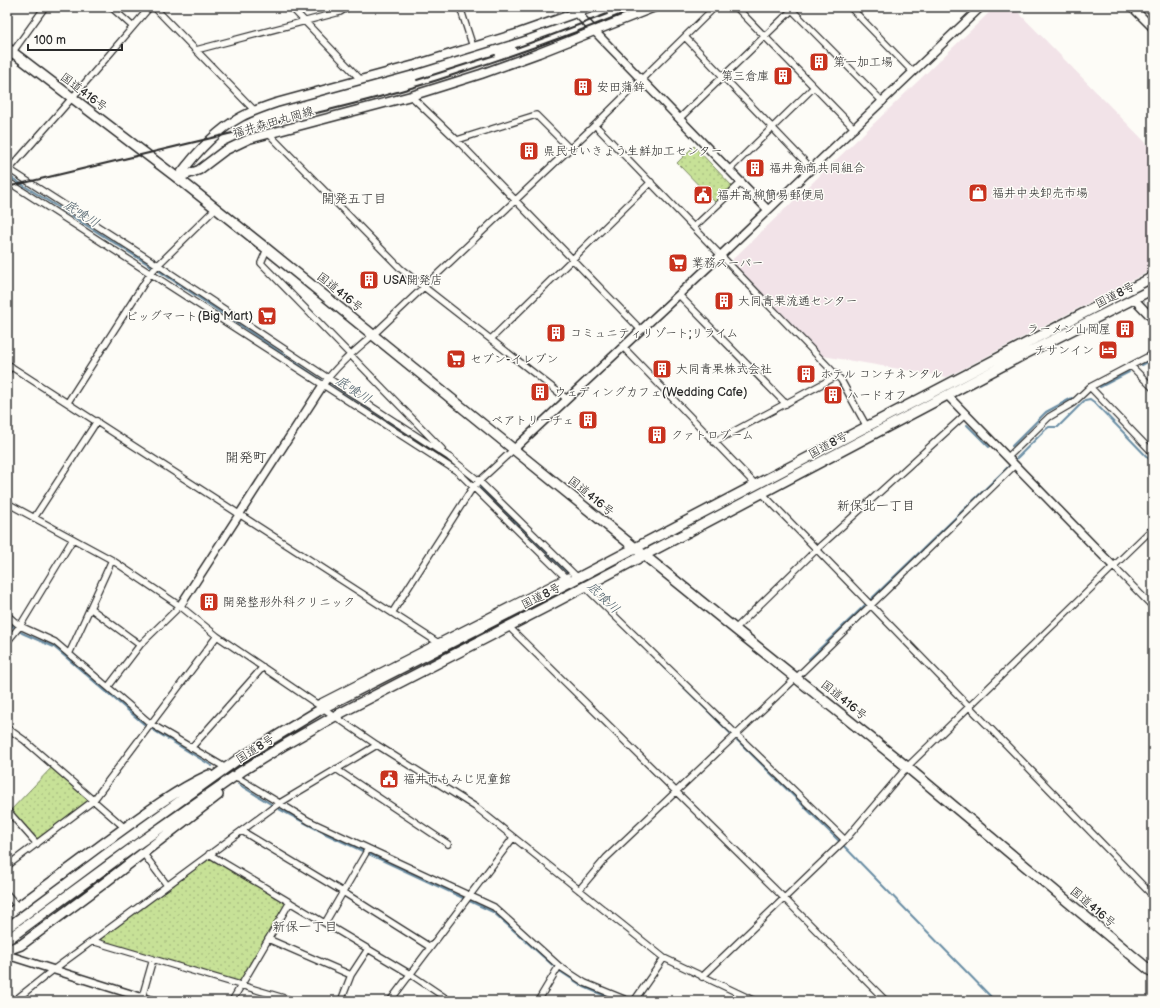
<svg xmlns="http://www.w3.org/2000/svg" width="1160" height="1008" font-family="'Balsamiq Sans','Klee One',sans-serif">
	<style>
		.built { fill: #f2e3e8 }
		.park { fill: url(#park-dots); stroke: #798661 }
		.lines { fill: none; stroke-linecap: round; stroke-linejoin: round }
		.stream { stroke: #698da4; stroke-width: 2 }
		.minor-tunnel { stroke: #d3d2ce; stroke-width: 5.5; stroke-dasharray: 5.5 3; stroke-linecap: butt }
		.minor-casing { stroke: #2b2b2b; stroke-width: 8 }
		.tertiary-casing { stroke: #2b2b2b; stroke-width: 10 }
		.secondary-casing { stroke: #2b2b2b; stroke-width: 11 }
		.trunk-casing { stroke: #2b2b2b; stroke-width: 12 }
		.minor { stroke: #fdfcf7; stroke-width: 5.5 }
		.tertiary { stroke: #fdfcf7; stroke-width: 7 }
		.secondary { stroke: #fdfcf7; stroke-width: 8 }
		.trunk { stroke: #fdfcf7; stroke-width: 9 }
		.rail { stroke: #2b2b2b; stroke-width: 2 }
		.labels { text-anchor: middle; stroke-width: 3; stroke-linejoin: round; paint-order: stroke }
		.poi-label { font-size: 12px; fill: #2b2b2b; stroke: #fdfcf7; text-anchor: start }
		.street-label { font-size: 12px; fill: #2b2b2b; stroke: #fdfcf7 }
		.neighbourhood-label { font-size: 13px; fill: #2b2b2b; stroke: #fdfcf7 }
		.water-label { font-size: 13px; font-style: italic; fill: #4a5c67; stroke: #fdfcf7 }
		.quarter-label { font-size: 14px; fill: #2b2b2b; stroke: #fdfcf7 }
	</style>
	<defs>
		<pattern id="park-dots" width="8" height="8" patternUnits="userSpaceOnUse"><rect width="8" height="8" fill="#c7e197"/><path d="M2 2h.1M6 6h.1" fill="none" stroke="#abc182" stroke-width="1.8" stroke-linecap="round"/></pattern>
	</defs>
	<rect width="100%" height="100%" fill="#fdfcf7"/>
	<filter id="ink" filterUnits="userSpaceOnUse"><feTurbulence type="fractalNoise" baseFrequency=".025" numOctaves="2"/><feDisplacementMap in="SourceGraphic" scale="8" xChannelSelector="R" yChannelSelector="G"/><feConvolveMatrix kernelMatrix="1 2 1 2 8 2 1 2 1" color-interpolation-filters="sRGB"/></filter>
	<g filter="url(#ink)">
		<path class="built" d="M995 7H1013L1153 150V269L947 377 823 356 733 262V259Z"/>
		<path class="park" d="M694 146 732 186V188L716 203 677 163Z
			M53 766 92 800 37 844 9 812Z
			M209 854 290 902 241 985 92 941Z"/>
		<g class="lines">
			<path class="stream" d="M7 175 162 273 323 381 456 466
				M1142 365 1153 359
				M1100 387 1129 372
				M967 425 989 447
				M1012 446 1046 412 1072 398
				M1016 459 1045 430 1049 427H1058L1085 400 1090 399 1094 402 1153 463
				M464 472 573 578
				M7 622 22 633 54 647 145 725 212 766
				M626 630 839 841 995 1001
				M809 659 1010 465
				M238 784 279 809 326 834 493 912 558 970 584 987 617 1001"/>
			<path class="minor-tunnel" d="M82 869 99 881"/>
			<g class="minor-casing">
				<path id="minor" d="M111 7 132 26
					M154 7 255 111
					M291 7 361 80
					M460 7 473 47
					M736 7 855 129
					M850 7 913 72
					M792 10 883 102
					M685 37 812 169
					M196 50 340 12 348 7
					M7 60 45 7
					M411 96 457 140 641 330
					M680 118 795 7
					M595 125 841 380 867 427
					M269 134 401 269 567 399
					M457 140 536 115 569 148
					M7 168 158 265 328 378 449 457 479 481 578 578
					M729 170 814 87
					M7 172 72 98 150 7
					M7 181 458 472 570 582
					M694 227 742 182
					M267 249 261 263 442 449
					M679 295 786 404
					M491 339 651 182
					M623 347 756 485
					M7 364 437 642
					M1131 366 1153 388
					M7 372 11 366
					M323 385C336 366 356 350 373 335L595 125 715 7
					M1090 387 1153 453
					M68 402 150 274 158 265 216 208
					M714 442 837 376
					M1008 457 1049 417 1073 403 1090 387 1153 354
					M762 493 1153 896
					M7 503 112 560 180 606 217 636 377 745 477 808 664 958 755 1001
					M34 518 97 421
					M1113 566 1153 607
					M585 587 845 840
					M90 608 140 645
					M392 613 473 487 514 449
					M7 615 20 626 55 642 151 724 226 768
					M508 626 784 898 886 1001
					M735 629 817 549 966 414
					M7 642 20 626 73 539
					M69 654 112 560
					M108 687 140 645 180 606
					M317 704 568 576
					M7 728 24 740 125 828
					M191 748 263 667
					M336 769 448 844
					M235 776 309 821 494 907 559 966 585 983 629 1001
					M7 810 37 844
					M242 831 343 892 430 947
					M143 853 167 885
					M209 854 410 974 450 1001
					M7 866 93 801 217 636
					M579 890 606 858 797 677 1015 465
					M7 894 18 907
					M325 923 368 849
					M268 939 351 975
					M92 941 294 1001
					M702 977 845 840 907 767 1153 528
					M14 1001 53 970 278 804 377 745
					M141 1001 153 959
					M232 1001 290 902
					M341 1001 351 975 368 949
					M390 1001 513 838
					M538 1001 559 966
					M634 1001 664 958"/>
			</g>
			<g class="tertiary-casing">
				<path id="tertiary" d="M571 7 768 210
					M1132 7 1153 28
					M1134 299 1153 319
					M948 396 1113 566
					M514 449 721 255 981 7
					M180 606 323 385
					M7 955 153 1001"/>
			</g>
			<g class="secondary-casing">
				<path id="secondary" d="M178 177C195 154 215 131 241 117 252 111 264 107 276 103L415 65 519 33 593 7
					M177 178 199 170 224 151 249 139 411 96 481 74 539 53 655 7"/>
			</g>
			<g class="trunk-casing">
				<path id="trunk" d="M7 48 184 183 267 249 735 629 907 767 1153 973
					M7 915C38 892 69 869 100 846 135 821 170 793 209 775
					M7 928 105 855 237 760 323 708 570 582 1153 277
					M7 940 139 843 242 771 286 744 335 716 550 605 1023 355 1153 289
					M7 950 21 945 103 884 218 795"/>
			</g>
			<use href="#minor" class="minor"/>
			<use href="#tertiary" class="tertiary"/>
			<use href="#secondary" class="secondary"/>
			<use href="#trunk" class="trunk"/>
			<path class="rail" d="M516 48 552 35 607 14
				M417 80 495 55
				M7 187C96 166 185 145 274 123 335 109 397 94 456 74 518 54 579 32 639 7"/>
		</g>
	</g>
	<defs>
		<g id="building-square" transform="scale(1)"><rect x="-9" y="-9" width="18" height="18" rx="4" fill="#c8321e" stroke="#fdfcf7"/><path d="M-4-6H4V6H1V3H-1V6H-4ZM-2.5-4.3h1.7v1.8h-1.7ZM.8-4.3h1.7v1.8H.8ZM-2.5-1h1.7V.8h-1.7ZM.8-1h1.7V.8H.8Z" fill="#fff"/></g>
		<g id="shop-square" transform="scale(1)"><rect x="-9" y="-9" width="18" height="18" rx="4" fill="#c8321e" stroke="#fdfcf7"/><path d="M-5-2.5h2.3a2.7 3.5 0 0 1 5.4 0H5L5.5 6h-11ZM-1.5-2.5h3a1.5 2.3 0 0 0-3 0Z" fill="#fff"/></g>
		<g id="civic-square" transform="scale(1)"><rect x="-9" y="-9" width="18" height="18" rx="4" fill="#c8321e" stroke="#fdfcf7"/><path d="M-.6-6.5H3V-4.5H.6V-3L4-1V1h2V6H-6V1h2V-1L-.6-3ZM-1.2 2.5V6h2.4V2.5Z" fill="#fff"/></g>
		<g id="supermarket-square" transform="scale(1)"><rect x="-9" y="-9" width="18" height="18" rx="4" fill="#c8321e" stroke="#fdfcf7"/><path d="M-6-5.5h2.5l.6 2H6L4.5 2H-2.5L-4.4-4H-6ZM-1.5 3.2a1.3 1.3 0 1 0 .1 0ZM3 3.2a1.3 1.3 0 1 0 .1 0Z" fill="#fff"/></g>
		<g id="hotel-square" transform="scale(1)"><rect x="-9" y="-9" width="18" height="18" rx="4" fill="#c8321e" stroke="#fdfcf7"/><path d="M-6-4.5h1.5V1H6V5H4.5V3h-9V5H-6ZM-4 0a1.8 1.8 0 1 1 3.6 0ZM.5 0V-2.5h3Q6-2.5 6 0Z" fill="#fff"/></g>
	</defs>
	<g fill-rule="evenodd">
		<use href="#building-square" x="819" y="62"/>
		<use href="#building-square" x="783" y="76"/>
		<use href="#building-square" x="583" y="87"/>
		<use href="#building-square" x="529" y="151"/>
		<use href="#building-square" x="755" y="168"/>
		<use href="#shop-square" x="978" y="193"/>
		<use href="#civic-square" x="703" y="195"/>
		<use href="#supermarket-square" x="678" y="263"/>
		<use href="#building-square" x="369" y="280"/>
		<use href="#building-square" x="724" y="301"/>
		<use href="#supermarket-square" x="267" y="316"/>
		<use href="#building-square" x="1125" y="329"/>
		<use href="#building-square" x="556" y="333"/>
		<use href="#hotel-square" x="1108" y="350"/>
		<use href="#supermarket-square" x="456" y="359"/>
		<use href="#building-square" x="662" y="369"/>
		<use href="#building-square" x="806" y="374"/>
		<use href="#building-square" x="540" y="392"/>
		<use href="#building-square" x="833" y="395"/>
		<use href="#building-square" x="588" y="420"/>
		<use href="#building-square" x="657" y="435"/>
		<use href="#building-square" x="209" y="602"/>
		<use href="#civic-square" x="389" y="779"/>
	</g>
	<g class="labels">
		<g class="poi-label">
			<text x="833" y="66">第一加工場</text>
			<text x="769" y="80" text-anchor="end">第三倉庫</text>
			<text x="597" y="91">安田蒲鉾</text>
			<text x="543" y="155">県民せいきょう生鮮加工センター</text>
			<text x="769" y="172">福井魚商共同組合</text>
			<text x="992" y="197">福井中央卸売市場</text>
			<text x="717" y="199">福井高柳簡易郵便局</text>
			<text x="692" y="267">業務スーパー</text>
			<text x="383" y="284">USA開発店</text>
			<text x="738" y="305">大同青果流通センター</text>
			<text x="253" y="320" text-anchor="end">ビッグマート(Big Mart)</text>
			<text x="1111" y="333" text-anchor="end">ラーメン山岡屋</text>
			<text x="570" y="337">コミュニティリゾート;リライム</text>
			<text x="1094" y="354" text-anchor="end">チサンイン</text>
			<text x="470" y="363">セブン-イレブン</text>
			<text x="676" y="373">大同青果株式会社</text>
			<text x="820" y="378">ホテル コンチネンタル</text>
			<text x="554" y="396">ウェディングカフェ(Wedding Cafe)</text>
			<text x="847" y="399">ハードオフ</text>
			<text x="574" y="424" text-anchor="end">ベアトリーチェ</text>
			<text x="671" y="439">クァトロブーム</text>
			<text x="223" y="606">開発整形外科クリニック</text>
			<text x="403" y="783">福井市もみじ児童館</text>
		</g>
		<g class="street-label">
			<text transform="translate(84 92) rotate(37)" y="4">国道416号</text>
			<text transform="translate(273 122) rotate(-16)" y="4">福井森田丸岡線</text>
			<text transform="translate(340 292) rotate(39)" y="4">国道416号</text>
			<text transform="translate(1115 295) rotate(-27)" y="4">国道8号</text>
			<text transform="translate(828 445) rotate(-28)" y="4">国道8号</text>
			<text transform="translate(591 496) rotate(39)" y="4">国道416号</text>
			<text transform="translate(541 596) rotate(-27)" y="4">国道8号</text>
			<text transform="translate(844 700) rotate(39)" y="4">国道416号</text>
			<text transform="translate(255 749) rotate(-32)" y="4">国道8号</text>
			<text transform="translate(1093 907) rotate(40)" y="4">国道416号</text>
		</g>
		<g class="neighbourhood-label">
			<text x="354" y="203">開発五丁目</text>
			<text x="876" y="510">新保北一丁目</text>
			<text x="305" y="931">新保一丁目</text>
		</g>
		<g class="water-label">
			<text transform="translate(82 213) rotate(33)" y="5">底喰川</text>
			<text transform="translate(354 389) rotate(33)" y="5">底喰川</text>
			<text transform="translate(604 597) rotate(44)" y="5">底喰川</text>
		</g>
		<g class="quarter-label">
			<text x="246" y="462">開発町</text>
		</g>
	</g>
	<rect width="1160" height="1008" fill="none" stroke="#fdfcf7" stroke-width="24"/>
	<rect x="12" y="12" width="1136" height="984" fill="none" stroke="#2b2b2b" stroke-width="1.5" filter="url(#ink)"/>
	<path d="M28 44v6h94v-6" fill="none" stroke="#2b2b2b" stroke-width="2"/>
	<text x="34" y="44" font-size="12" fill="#2b2b2b" stroke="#fdfcf7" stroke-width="3" paint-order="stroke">100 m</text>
</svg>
